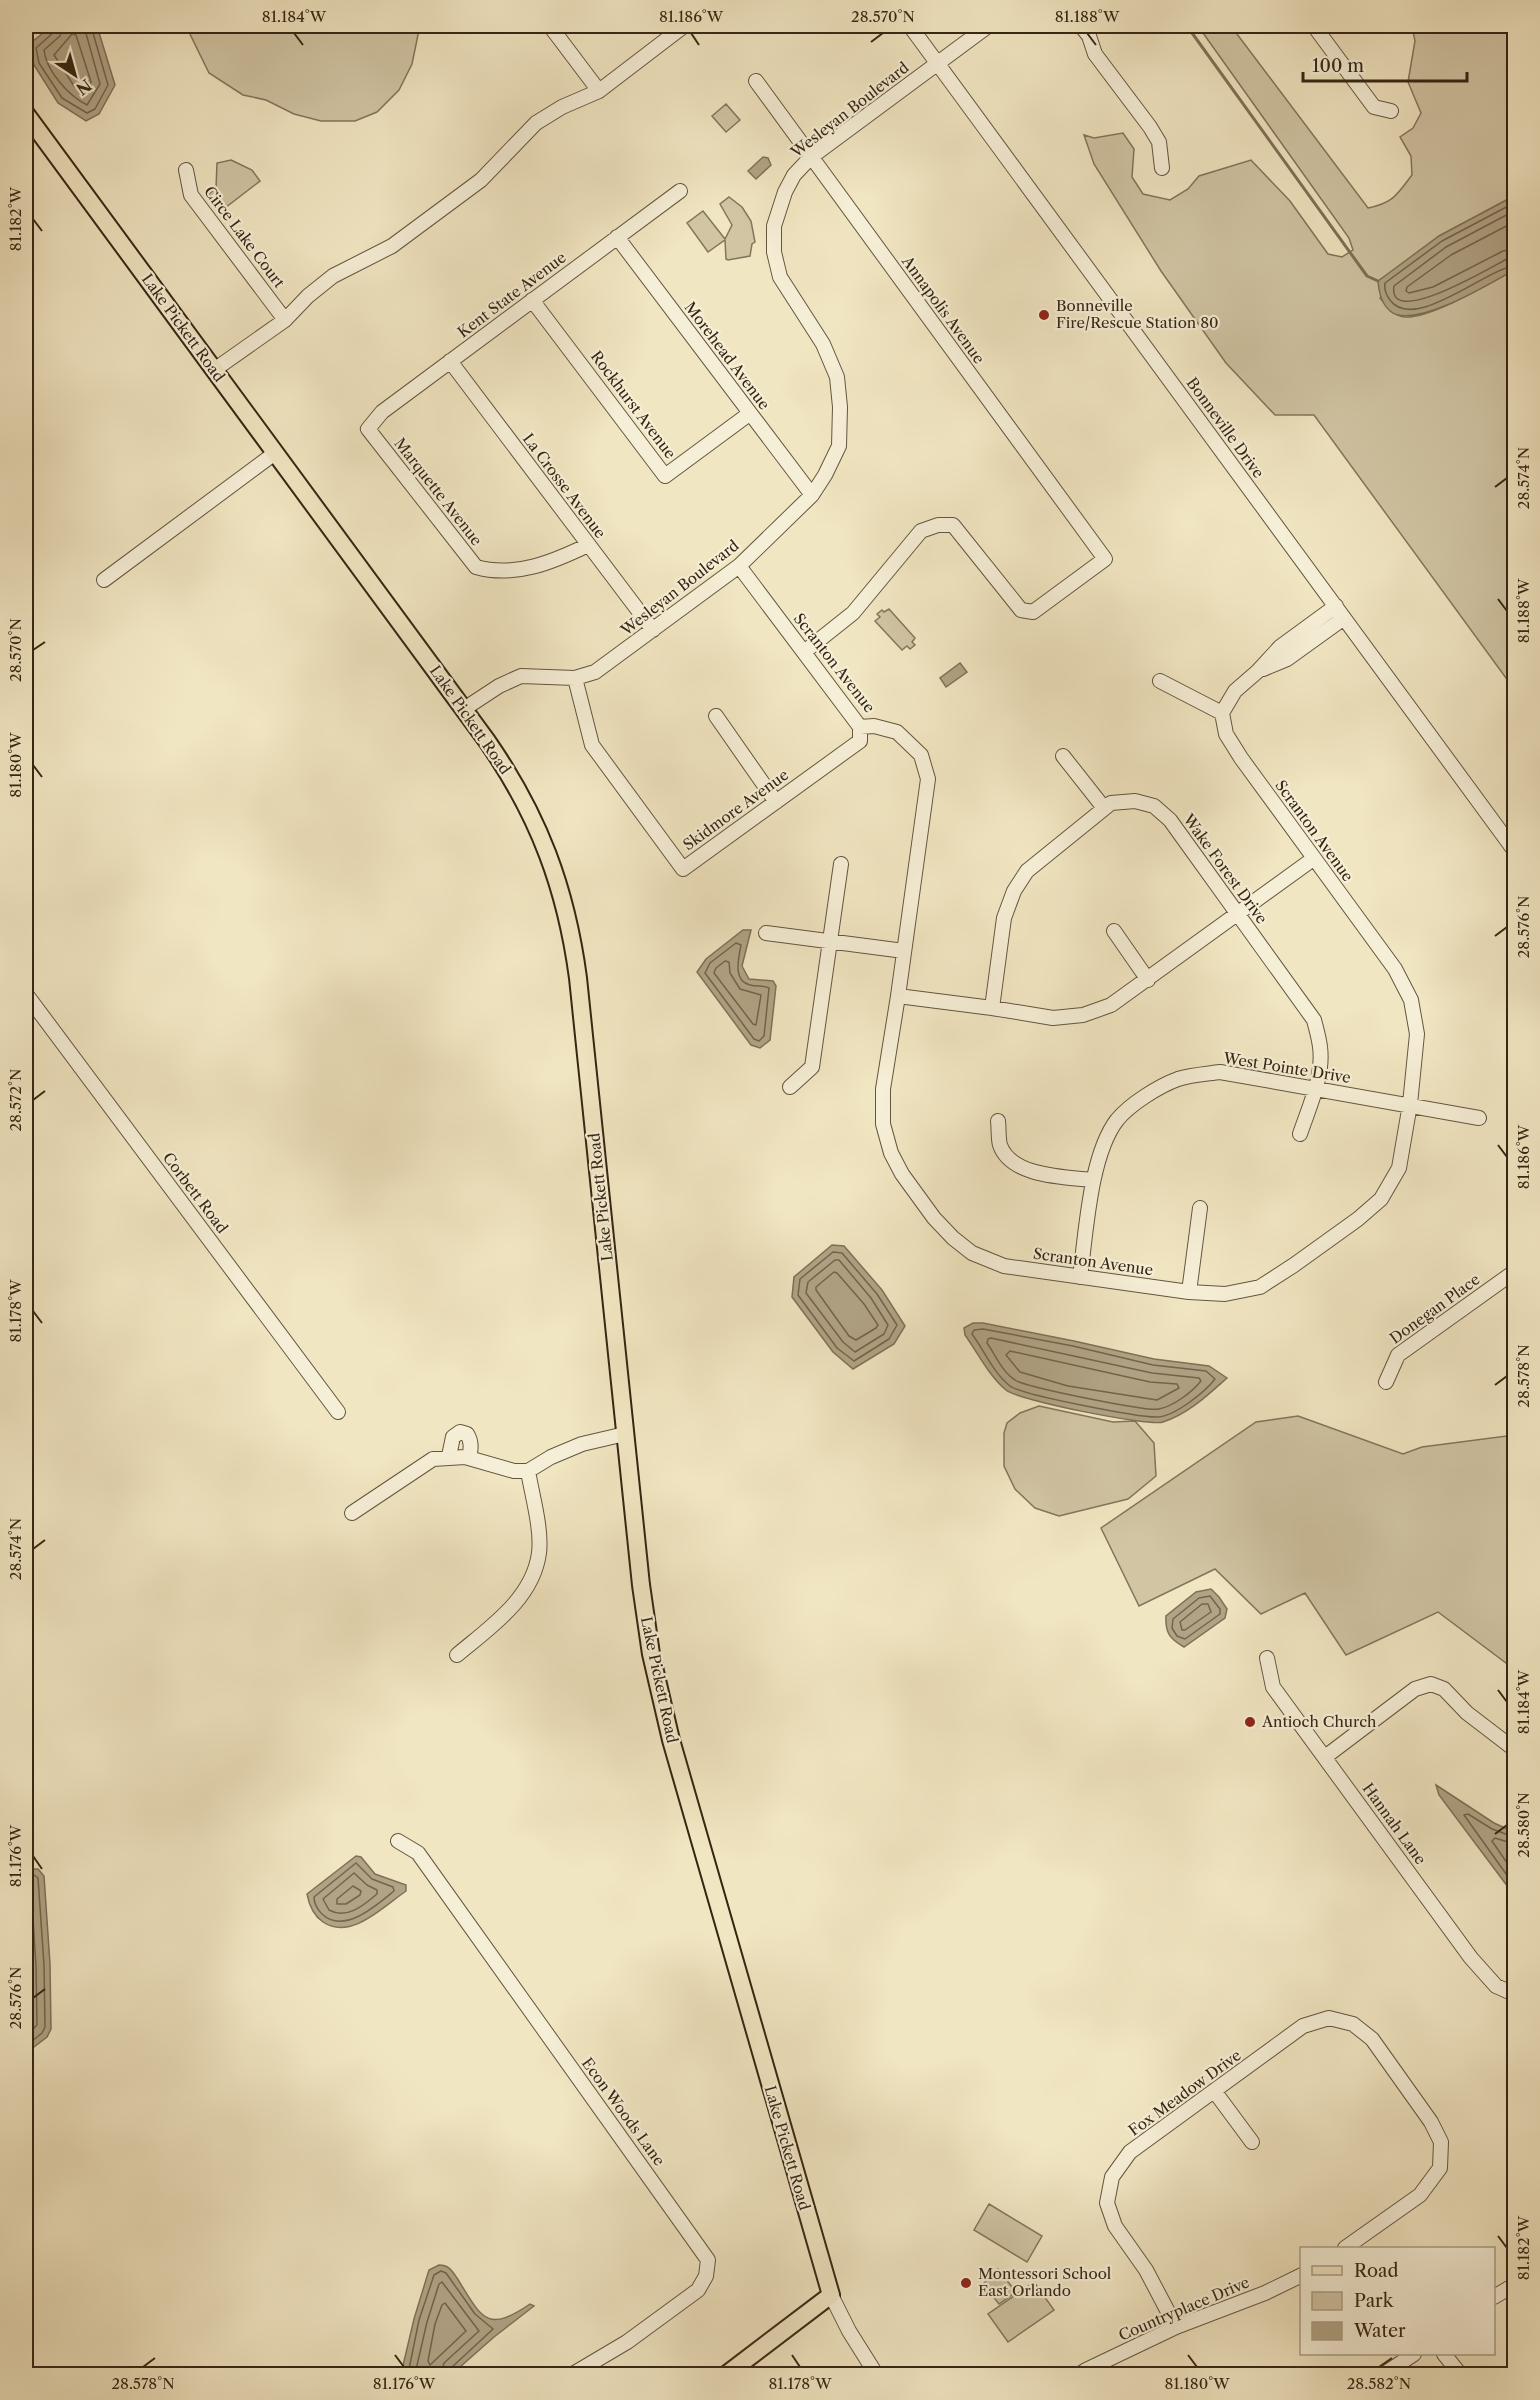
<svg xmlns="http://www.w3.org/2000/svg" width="1540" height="2400" font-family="'Libre Caslon Text',serif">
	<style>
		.green { fill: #d1c5a4; stroke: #83755c; stroke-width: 1.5 }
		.water { fill: #b1a486; stroke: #7f7158; stroke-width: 1.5 }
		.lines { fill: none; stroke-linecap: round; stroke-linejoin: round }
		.shore { stroke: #73644c; stroke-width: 1.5 }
		.stream { stroke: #7f7158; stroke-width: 3 }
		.minor-casing { stroke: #64553f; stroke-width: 16 }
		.major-casing { stroke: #352513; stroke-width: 20 }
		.minor { stroke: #f6efd7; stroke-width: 14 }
		.major { stroke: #f1e6c2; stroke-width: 16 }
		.ticks { fill: none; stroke: #352513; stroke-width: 2 }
		.poi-dot { fill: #8f2418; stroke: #f6efd7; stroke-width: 2 }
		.labels { text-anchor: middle; stroke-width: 4.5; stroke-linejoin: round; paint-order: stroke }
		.street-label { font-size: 15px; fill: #352513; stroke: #f6efd7 }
		.poi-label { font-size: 15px; fill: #352513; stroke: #f6efd7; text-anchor: start }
		.neatline { fill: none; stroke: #352513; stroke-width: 2 }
		.ticks-label { font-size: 15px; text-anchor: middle; fill: #352513 }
	</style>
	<rect width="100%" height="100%" fill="#f1e6c2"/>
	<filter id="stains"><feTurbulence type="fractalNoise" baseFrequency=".00333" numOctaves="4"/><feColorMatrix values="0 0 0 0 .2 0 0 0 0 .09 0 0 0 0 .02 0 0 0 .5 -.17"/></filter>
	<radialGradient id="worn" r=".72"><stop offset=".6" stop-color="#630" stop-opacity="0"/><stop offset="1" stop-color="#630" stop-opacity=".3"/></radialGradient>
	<path class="green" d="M186 26H417L418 35 412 64 399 90 377 112 355 121H321L294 114 266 100 243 95 209 73Z
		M1198 26H1231L1368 208C1394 203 1397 194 1412 175L1411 156 1400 137 1413 128 1421 113 1408 82 1415 41 1412 26H1514V196L1439 236 1380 298C1387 306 1394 317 1406 317 1434 317 1488 284 1514 270V689L1314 415H1275L1226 363 1161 271 1094 164 1084 135 1094 138 1123 133 1134 149 1132 177 1143 194 1170 200 1188 189 1199 176 1251 160 1290 201 1328 254 1342 257 1353 250 1349 238Z
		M726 104 740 120 726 132 712 116Z
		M231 160 252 170 260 181 221 211 209 194 216 188 217 163Z
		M729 197 742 207 751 221 755 242 752 244 750 256 728 260 726 259 725 240 708 252 687 223 703 211 725 239 732 225 720 204Z
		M889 609 915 638 912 642 915 645 910 649 907 646 902 650 875 621 880 617 877 614 882 610 884 612Z
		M1039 1406 1113 1422 1135 1421 1154 1443 1156 1476 1128 1499 1059 1516 1035 1508 1015 1489 1004 1466V1433L1007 1423 1020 1413Z
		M1298 1416 1403 1454 1422 1447 1514 1435V1669L1438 1612 1346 1655 1305 1593 1261 1614 1215 1569 1139 1606 1101 1528 1256 1422Z
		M989 2204 1042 2236 1027 2262 974 2230Z
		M998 2269 1016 2292 999 2304 983 2284Z
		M1034 2282 1054 2310 1008 2342 988 2314Z"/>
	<path class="water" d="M52 26H97L115 85 99 114 86 121 58 103 34 65 28 45Z
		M763 157 768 158 771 165 756 179 748 171Z
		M1514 196V270C1491 283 1413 331 1390 311 1381 303 1379 292 1378 281L1439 236Z
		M960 663 967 672 946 687 940 678Z
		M743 930H751L742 966 749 979 773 981 776 986 770 1040 760 1048 751 1045 697 972 706 959Z
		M832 1245 844 1246 882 1290 905 1326 894 1344 853 1369 833 1352 792 1297 794 1277Z
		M973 1323H983L1074 1341 1154 1359 1209 1366 1227 1378C1208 1395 1188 1414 1163 1422 1150 1427 1017 1400 1006 1390 989 1376 978 1353 965 1335L964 1328Z
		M1211 1589 1219 1597 1227 1609 1225 1618 1184 1647C1170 1639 1165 1633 1166 1616L1196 1592Z
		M1436 1785 1494 1823 1514 1832V1895L1439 1795Z
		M356 1856 361 1857 375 1874 406 1885V1891C384 1906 351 1941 323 1922 313 1915 309 1905 307 1894Z
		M33 1869H38L44 1876 50 1964 51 2029 47 2037 26 2053V1876Z
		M439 2265C449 2265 452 2271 457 2278 482 2318 486 2334 530 2304L534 2306 494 2337 452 2374H401L414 2319 429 2270Z"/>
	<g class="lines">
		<path class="shore" d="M56 26 54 32 36 48 39 63 62 98 87 113 95 109 108 85 91 26
			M63 26 60 36 44 50C46 71 69 96 87 105L100 84 84 26
			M72 34 76 35 91 82 85 92 74 86 54 55Z
			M1514 203 1442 241 1385 283C1384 290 1386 295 1390 300 1414 333 1486 269 1514 266
			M1514 211 1446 247 1394 286C1387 330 1493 266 1507 259L1514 258
			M1514 222 1451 255 1407 287 1406 291 1409 293 1433 287 1503 251 1514 249
			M736 943 741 945C739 957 732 981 750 985 757 987 763 985 769 988L764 1036 759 1041 754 1039 705 973 710 963Z
			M725 961 729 962 730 973 740 989 761 995 756 1025 753 1024 714 973 716 968Z
			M833 1252 842 1253 877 1294 897 1325 889 1339 854 1361 837 1348 798 1295 800 1279Z
			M835 1260H839L871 1298 888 1325 884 1334 855 1352 843 1342 806 1293 808 1282Z
			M834 1272 837 1273 864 1304 878 1325 876 1328 856 1340 849 1336 816 1290V1287Z
			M983 1329 1073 1346 1153 1365 1206 1371 1215 1379C1205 1392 1175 1416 1158 1417 1141 1418 1022 1395 1010 1386 994 1374 984 1350 972 1334L974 1330Z
			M991 1338 1152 1373 1199 1378 1201 1381C1192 1392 1174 1406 1159 1409 1148 1412 1025 1387 1015 1380 1002 1372 995 1354 987 1343L988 1339Z
			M1010 1351 1150 1382 1177 1384 1179 1388 1157 1400 1068 1386 1020 1372 1006 1355Z
			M1210 1596 1220 1609V1614L1185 1639 1177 1636 1172 1628 1173 1619 1199 1598Z
			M1202 1604H1208L1211 1612 1185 1630H1182L1180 1622Z
			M1514 1837 1492 1829 1468 1814 1464 1815 1514 1885
			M1514 1844 1495 1838 1492 1841 1514 1873
			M356 1863 372 1879 393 1887 394 1891C377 1905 344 1935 322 1914 317 1909 314 1904 314 1897Z
			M354 1873 367 1885 377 1890V1894C364 1905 347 1920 329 1910L323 1899Z
			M26 1878 34 1875 38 1878 44 1965 45 2027 42 2033 26 2046
			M26 1886 31 1889 36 1965 37 2025 26 2036
			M353 1886 361 1891 360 1895 346 1904H337V1899Z
			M26 1938 28 2021 26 2025
			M445 2303 466 2331 430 2365 428 2361 435 2324 442 2305Z
			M408 2374 419 2320 434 2275 441 2271 446 2273 475 2314 493 2329 451 2368 448 2374
			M415 2374 427 2322 439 2284 442 2282 479 2331 444 2363 441 2374"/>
		<path class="stream" d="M1187 26 1367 276 1378 281"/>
		<g class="minor-casing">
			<path id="minor" d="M550 26 599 91
				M910 26 1514 850
				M1081 26 1089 36 1095 54 1150 127 1159 142 1162 168
				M1314 26 1374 107 1391 111
				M756 81 1105 559 1033 612 1021 610 953 525H938L921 531 853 613 804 652
				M186 170 191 195 285 320
				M617 237 812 495
				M532 300 665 476 749 414
				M450 361 653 630
				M214 370 285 320 308 296 333 276 392 246 481 180 536 123 562 107 599 91 684 26
				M588 545C553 562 515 578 476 567L368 429 382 412 680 191
				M739 566 860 727
				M104 580 275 453
				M1263 669 1287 659 1344 618
				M575 678 592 745 683 869 860 741V727
				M1160 681 1222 713
				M464 709 499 686 521 676 575 678 595 672 739 566 812 495 825 475 839 446 840 407 837 377 823 344 780 277 774 252V226L785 192 794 175 811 157 988 26
				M716 716 776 802
				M860 727 874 726 897 732 921 755 928 779 898 996 883 1089V1124L891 1153 902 1174 934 1218 953 1238 972 1253 1004 1266 1189 1292 1225 1294 1260 1287 1294 1265 1358 1219 1381 1199 1399 1168 1410 1104 1417 1034 1411 1000 1395 969 1241 758 1226 734 1222 713 1235 691 1258 671 1280 647 1336 606
				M1063 756 1104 808
				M1114 931 1148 980
				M766 933 904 951
				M26 994 338 1412
				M898 996 992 1008 1053 1018 1083 1015 1111 1005 1313 859
				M992 1008 1004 918 1014 891 1027 871 1111 803 1135 801 1154 806 1170 820 1314 1020C1316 1028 1319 1038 1320 1047 1324 1076 1309 1107 1300 1134
				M790 1087 812 1067 841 864
				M998 1121C999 1128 998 1138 1000 1145 1011 1177 1065 1177 1093 1180
				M1080 1277C1086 1233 1090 1155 1117 1120 1130 1104 1159 1086 1178 1079 1191 1075 1206 1074 1220 1072L1479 1118
				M1189 1292 1200 1208
				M1386 1382 1398 1355 1514 1272
				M449 1456 453 1437 460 1432 467 1434C472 1442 471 1449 469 1458
				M352 1513 433 1459 465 1457 514 1471H528L551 1457 582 1444 625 1434
				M457 1655C489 1628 533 1599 539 1553 542 1529 532 1495 528 1471
				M1267 1658 1273 1687 1471 1958 1496 1986 1514 1994
				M1325 1757 1415 1689 1431 1684 1444 1689 1467 1713 1514 1749
				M398 1841 418 1853 708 2260 706 2276 698 2290 627 2342 573 2374
				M1215 2092 1252 2142
				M831 2295 849 2331 876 2374
				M1494 2297 1514 2285
				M1176 2327 1146 2270 1115 2226 1107 2203 1112 2177 1130 2152 1303 2026 1329 2018 1353 2024 1372 2039 1431 2122 1441 2142 1440 2168 1420 2195 1345 2248
				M1444 2354 1460 2374
				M1080 2374 1086 2370 1176 2327 1265 2293 1302 2275
				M1384 2374 1414 2354"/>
		</g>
		<g class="major-casing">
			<path id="major" d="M26 114 487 741C539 816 566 888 578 978L641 1585 651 1654 671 1740 831 2295 727 2374"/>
		</g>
		<use href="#minor" class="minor"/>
		<use href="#major" class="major"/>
	</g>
	<path class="ticks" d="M294 33 303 45M691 33 699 45M1087 33 1096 45M871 42 883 33M33 219 42 231M1495 487 1507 478M1498 599 1507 611M33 650 45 642M33 765 42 777M1495 936 1507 927M33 1100 45 1091M1498 1145 1507 1157M33 1311 42 1323M1495 1385 1507 1376M33 1549 45 1540M1498 1690 1507 1702M1495 1834 1507 1825M33 1856 42 1869M33 1998 45 1989M1498 2236 1507 2248M395 2355 404 2367M792 2355 800 2367M1188 2355 1197 2367M143 2367 155 2358M1379 2367 1392 2358"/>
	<g class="poi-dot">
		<circle cx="1044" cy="315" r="6"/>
		<circle cx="1250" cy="1722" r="6"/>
		<circle cx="966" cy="2283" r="6"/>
	</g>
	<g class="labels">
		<g class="street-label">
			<text transform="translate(850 110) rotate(-38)" y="5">Wesleyan Boulevard</text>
			<text transform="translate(244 237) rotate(53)" y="5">Circe Lake Court</text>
			<text transform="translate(512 295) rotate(-37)" y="5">Kent State Avenue</text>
			<text transform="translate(943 310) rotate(54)" y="5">Annapolis Avenue</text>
			<text transform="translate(183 328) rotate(54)" y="5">Lake Pickett Road</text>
			<text transform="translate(727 356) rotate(53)" y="5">Morehead Avenue</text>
			<text transform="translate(633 405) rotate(53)" y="5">Rockhurst Avenue</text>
			<text transform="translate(1225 428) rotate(54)" y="5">Bonneville Drive</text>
			<text transform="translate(564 486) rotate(53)" y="5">La Crosse Avenue</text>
			<text transform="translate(438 492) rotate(52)" y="5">Marquette Avenue</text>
			<text transform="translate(680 588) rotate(-38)" y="5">Wesleyan Boulevard</text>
			<text transform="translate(834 663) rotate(52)" y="5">Scranton Avenue</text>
			<text transform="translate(470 720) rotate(55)" y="5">Lake Pickett Road</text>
			<text transform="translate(736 810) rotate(-36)" y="5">Skidmore Avenue</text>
			<text transform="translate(1314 831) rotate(54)" y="5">Scranton Avenue</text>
			<text transform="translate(1225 869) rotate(54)" y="5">Wake Forest Drive</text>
			<text transform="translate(1287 1068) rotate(9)" y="5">West Pointe Drive</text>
			<text transform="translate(195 1193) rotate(53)" y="5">Corbett Road</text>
			<text transform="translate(601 1197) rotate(-96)" y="5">Lake Pickett Road</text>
			<text transform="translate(1093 1262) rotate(8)" y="5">Scranton Avenue</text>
			<text transform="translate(1435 1309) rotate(-36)" y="5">Donegan Place</text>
			<text transform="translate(659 1680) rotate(78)" y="5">Lake Pickett Road</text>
			<text transform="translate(1394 1824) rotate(54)" y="5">Hannah Lane</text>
			<text transform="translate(1185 2093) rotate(-36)" y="5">Fox Meadow Drive</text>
			<text transform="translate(623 2112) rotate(54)" y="5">Econ Woods Lane</text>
			<text transform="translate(787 2148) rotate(74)" y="5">Lake Pickett Road</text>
			<text transform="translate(1184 2309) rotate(-23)" y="5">Countryplace Drive</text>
		</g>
		<g class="poi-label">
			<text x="1056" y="311">Bonneville<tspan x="1056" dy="17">Fire/Rescue Station 80</tspan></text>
			<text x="1262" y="1727">Antioch Church</text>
			<text x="978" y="2279">Montessori School<tspan x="978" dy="17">East Orlando</tspan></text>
		</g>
	</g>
	<rect width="1540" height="2400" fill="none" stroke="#f1e6c2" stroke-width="66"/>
	<rect x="1300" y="2247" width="195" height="108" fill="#f6efd7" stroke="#a99e89" stroke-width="1.5"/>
	<rect x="1312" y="2266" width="30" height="9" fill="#f1e6c2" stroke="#a99e89" stroke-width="1.5"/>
	<text x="1354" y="2277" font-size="18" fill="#352513">Road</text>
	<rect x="1312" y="2292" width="30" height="18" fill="#d1c5a4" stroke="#a99e89" stroke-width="1.5"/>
	<text x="1354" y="2307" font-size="18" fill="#352513">Park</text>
	<rect x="1312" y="2322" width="30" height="18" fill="#b1a486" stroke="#a99e89" stroke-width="1.5"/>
	<text x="1354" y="2337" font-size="18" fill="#352513">Water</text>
	<g transform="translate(75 75) rotate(144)" stroke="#f6efd7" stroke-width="4.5" paint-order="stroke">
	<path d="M0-4.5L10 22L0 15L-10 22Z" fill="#352513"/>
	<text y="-9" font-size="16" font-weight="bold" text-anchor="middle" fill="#352513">N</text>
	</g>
	<path d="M1303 72v9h164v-9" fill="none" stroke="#352513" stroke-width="3"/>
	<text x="1312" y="72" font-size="18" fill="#352513" stroke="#f6efd7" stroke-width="4.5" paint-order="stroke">100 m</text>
	<rect x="33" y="33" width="1474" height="2334" class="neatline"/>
	<g class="ticks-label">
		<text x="294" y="22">81.184°W</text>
		<text x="691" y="22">81.186°W</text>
		<text x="883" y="22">28.570°N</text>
		<text x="1087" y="22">81.188°W</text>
		<text transform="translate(16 219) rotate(-90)" y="5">81.182°W</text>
		<text transform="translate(1524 478) rotate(-90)" y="5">28.574°N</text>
		<text transform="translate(1524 611) rotate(-90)" y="5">81.188°W</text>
		<text transform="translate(16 650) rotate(-90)" y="5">28.570°N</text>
		<text transform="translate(16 765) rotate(-90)" y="5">81.180°W</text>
		<text transform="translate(1524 927) rotate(-90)" y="5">28.576°N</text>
		<text transform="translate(16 1100) rotate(-90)" y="5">28.572°N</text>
		<text transform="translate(1524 1157) rotate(-90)" y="5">81.186°W</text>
		<text transform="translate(16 1311) rotate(-90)" y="5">81.178°W</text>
		<text transform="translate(1524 1376) rotate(-90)" y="5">28.578°N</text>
		<text transform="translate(16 1549) rotate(-90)" y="5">28.574°N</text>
		<text transform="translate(1524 1702) rotate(-90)" y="5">81.184°W</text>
		<text transform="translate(1524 1825) rotate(-90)" y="5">28.580°N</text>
		<text transform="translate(16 1856) rotate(-90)" y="5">81.176°W</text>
		<text transform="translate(16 1998) rotate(-90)" y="5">28.576°N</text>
		<text transform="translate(1524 2248) rotate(-90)" y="5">81.182°W</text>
		<text x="143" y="2389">28.578°N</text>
		<text x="404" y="2389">81.176°W</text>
		<text x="800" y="2389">81.178°W</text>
		<text x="1197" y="2389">81.180°W</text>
		<text x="1379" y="2389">28.582°N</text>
	</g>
	<rect width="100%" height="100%" filter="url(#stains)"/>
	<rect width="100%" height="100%" fill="url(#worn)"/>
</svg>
